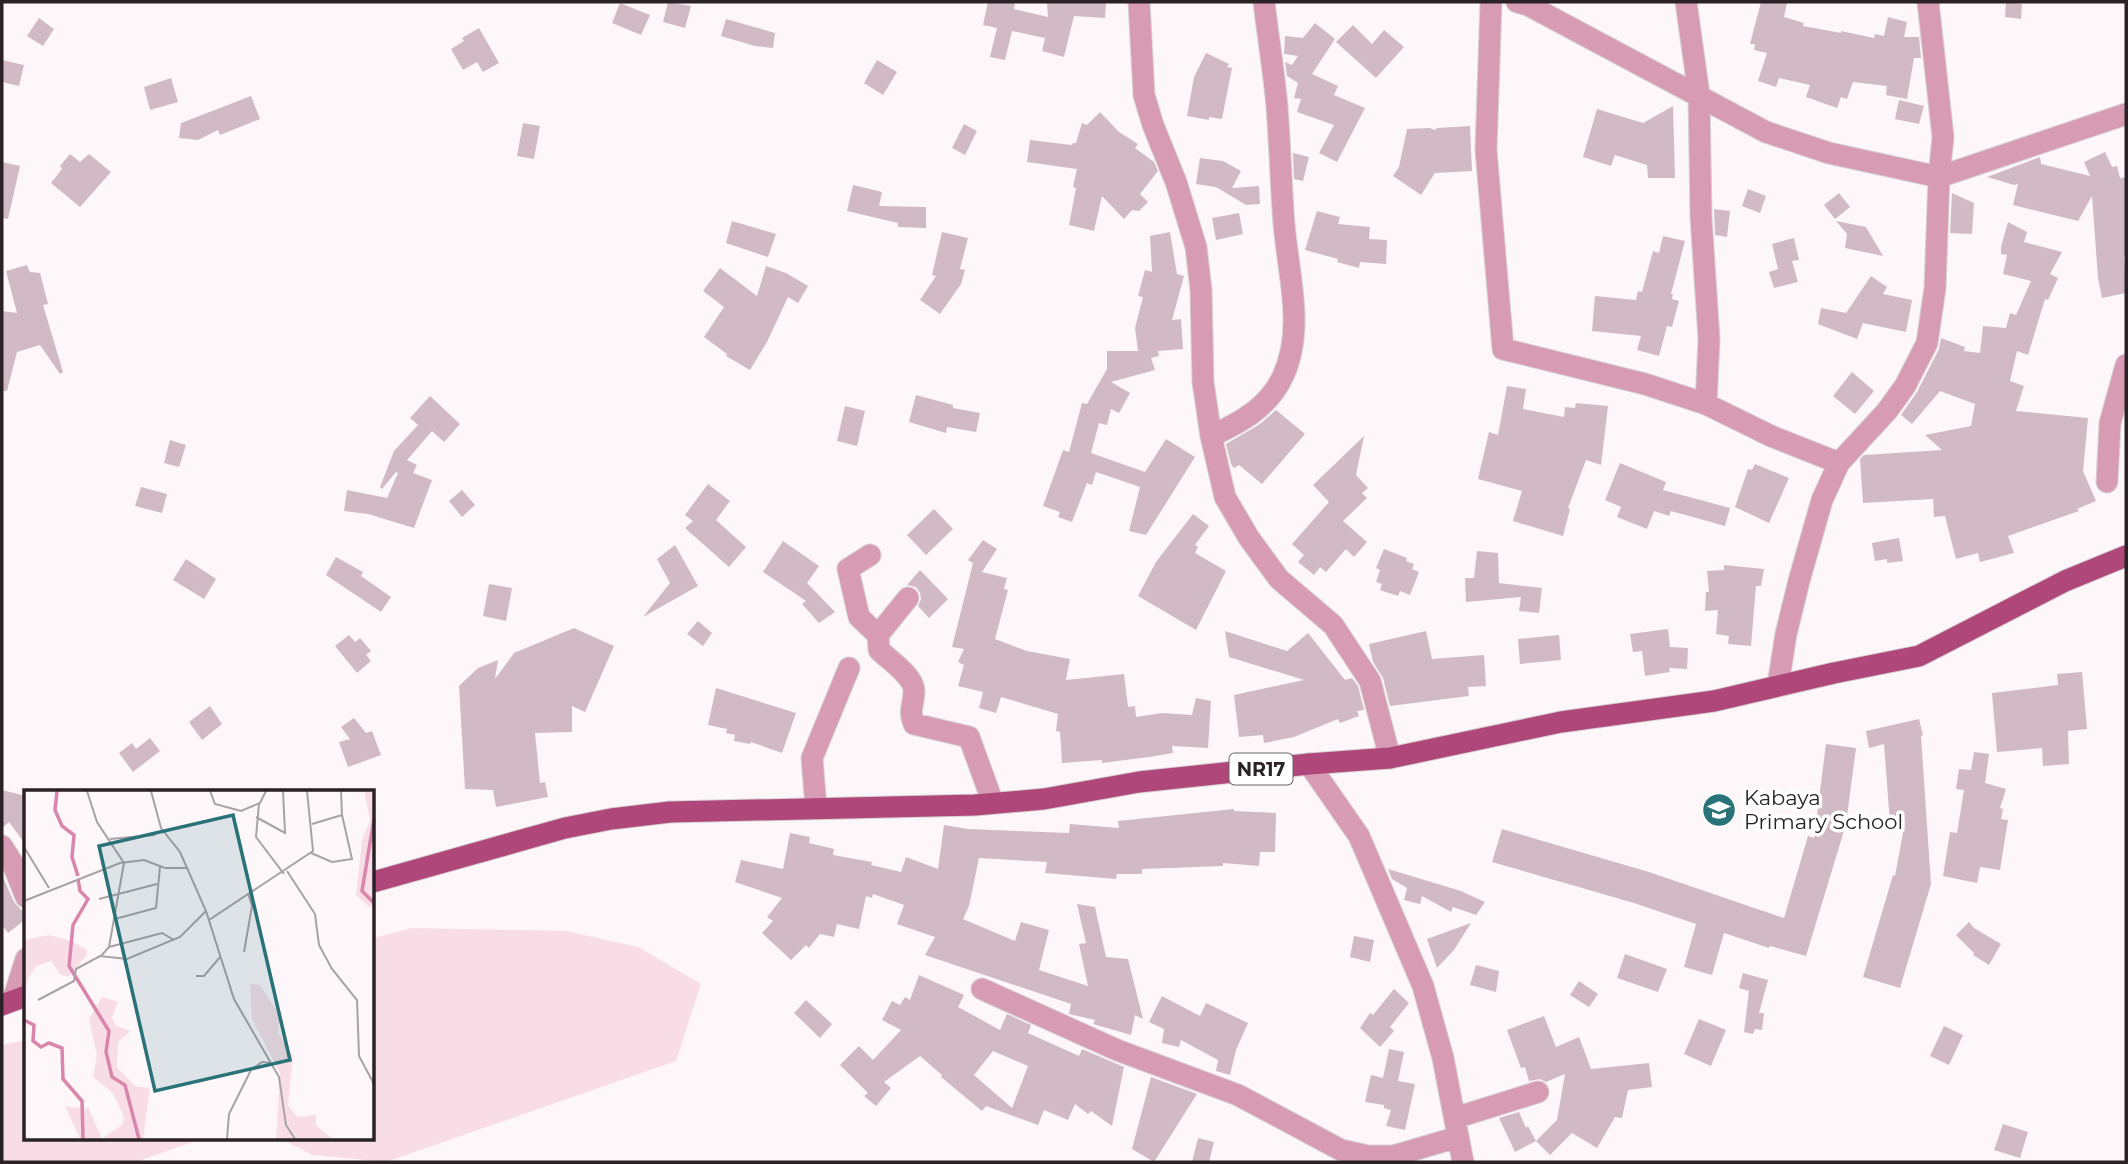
<svg xmlns="http://www.w3.org/2000/svg" width="2128" height="1164" font-family="Montserrat,sans-serif">
	<style>
		.green { fill: #f8dde7 }
		.building { fill: #d2bac4; fill-rule: evenodd }
		.lines { fill: none; stroke-linecap: round; stroke-linejoin: round }
		.minor-casing { stroke: #d7d1d3; stroke-width: 23 }
		.major-casing { stroke: #d7d1d3; stroke-width: 23 }
		.minor { stroke: #d79bb4; stroke-width: 21 }
		.major { stroke: #b0477a; stroke-width: 21 }
		.labels { text-anchor: middle; stroke-width: 7; stroke-linejoin: round; paint-order: stroke }
		.shield { fill: #fff; stroke: #6b6467; stroke-width: 2 }
		.shield-label { font-size: 19px; font-weight: bold; fill: #2b2226 }
		.poi-label { font-size: 21px; fill: #2b2226; stroke: #fff; text-anchor: start }
		.inset-river { fill: none; stroke: #da85aa; stroke-width: 3.5 }
		.inset-road { fill: none; stroke: #a9a2a5; stroke-width: 2 }
		.view { fill: #287278; fill-opacity: 0.15; stroke: #287278; stroke-width: 3.5 }
		.inset-edge { fill: none; stroke: #2b2226; stroke-width: 3.5 }
	</style>
	<rect width="100%" height="100%" fill="#fdf7f9"/>
	<path class="green" d="M412 928 566 931 638 947 701 984 676 1061 386 1162 313 1155 279 1138H373V938Z
		M26 1040V1138H204L136 1162H2V1045Z"/>
	<path class="building" d="M668 2 691 6 685 28 663 22Z
		M988 2H1015L1014 9 1048 17 1047 2H1106L1105 18 1074 16 1064 57 1042 51 1045 38 1012 31 1005 60 990 57 997 28 983 25Z
		M1761 2H1787L1784 17 1804 23 1803 26 1841 33V31L1874 38 1875 34 1884 36 1888 17 1907 22 1904 37H1919L1921 58H1914L1907 99 1886 95 1887 86 1853 82 1847 99 1841 97 1837 108 1806 97 1810 85 1779 78 1776 87 1758 81 1767 53 1754 50 1755 44H1750Z
		M2006 2 2022 4 2021 19 2005 17Z
		M620 3 650 15 641 35 612 23Z
		M39 18 54 29 43 46 27 36Z
		M726 19 775 33 773 48 755 46 721 36Z
		M1315 23 1335 39 1312 74 1338 86 1334 95 1365 108 1337 162 1319 153 1334 125 1297 112 1301 99 1294 98 1298 83 1287 76 1285 62 1292 65 1298 56 1284 54 1285 36 1303 38Z
		M1353 25 1372 44 1384 30 1404 47 1376 78 1336 42Z
		M479 28 499 63 483 72 477 62 463 70 451 49 464 41 462 38Z
		M1206 53 1229 64 1227 67 1232 68 1222 119 1209 117V120L1187 116 1194 77Z
		M2 60 24 65 19 86 2 82Z
		M877 60 897 72 883 95 864 83Z
		M171 78 178 102 150 110 144 87Z
		M251 96 260 119 220 135 218 130 198 140 179 138 181 123Z
		M1899 100 1924 106 1919 124 1895 119Z
		M1673 106 1675 178H1648L1647 165 1615 155 1611 166 1583 157 1597 109 1643 123Z
		M1100 112 1119 132 1138 144 1135 148 1154 162 1158 171 1140 194 1148 202 1139 211 1132 210 1124 219 1102 196 1094 231 1069 225 1076 188 1073 187 1077 169 1027 162 1030 140 1072 145 1073 143H1076L1082 123 1087 125Z
		M523 123 540 126 534 159 517 156Z
		M964 124 977 131 965 155 952 148Z
		M1470 126 1472 171 1435 173 1421 195 1393 176 1399 167 1407 129 1430 128 1435 130 1437 128Z
		M2105 152 2112 167 2117 166 2120 178 2126 177V256H2124L2126 293 2102 298 2098 278 2092 196 2078 221 2013 205 2018 184 2014 185 1987 177 2040 157 2041 164 2090 176 2084 162Z
		M1293 153 1309 157 1303 181 1294 179Z
		M70 154 80 162 89 154 111 172 80 207 51 183 62 169 60 166Z
		M1200 158 1223 161 1241 171 1232 188 1259 186 1260 204 1246 205 1216 187 1196 184Z
		M2 162 20 166 8 219 2 218Z
		M853 185 882 192 879 206 926 207V228L898 227V223L847 211Z
		M1748 189 1766 196 1760 213 1742 206Z
		M1839 193 1850 207 1835 219 1824 205Z
		M1952 193 1974 203 1972 234 1950 233Z
		M1714 209 1730 211 1727 237 1715 235Z
		M1317 211 1340 217 1338 224 1370 227 1369 239 1387 240 1386 264 1360 262 1359 268 1337 262 1338 259 1305 250Z
		M1239 213 1243 234 1216 240 1212 218Z
		M732 221 776 234 768 257 726 243Z
		M1836 221 1866 227 1883 256 1845 248 1847 234Z
		M2008 222 2027 232 2024 242 2062 252 2050 274 2058 278 2048 300 2045 299 2028 355 2017 351 2010 381 2024 386 2016 411 2088 418 2083 471 2096 501 2077 509 2079 511 2008 536 2014 553 1980 562 1978 553 1956 559 1945 516 1934 517 1933 499 1863 503 1860 459 1864 455 1942 450 1925 435 1971 426 1975 404 1940 391 1912 424 1901 415 1917 392 1939 349 1941 338 1965 347 1964 351 1980 353 1983 326 2006 328 2010 313 2016 315 2031 281 2003 274 2007 255 2001 254V247Z
		M942 232 968 238 960 269 965 270 961 284 940 314 920 300 936 276 932 275Z
		M1170 232 1177 274 1184 276 1172 320 1181 319 1183 349 1158 351 1159 356 1151 358 1155 370 1111 382 1130 393 1119 413 1111 409 1107 425 1099 423 1091 453 1145 472 1166 439 1195 457 1146 535 1129 531 1140 487 1096 472 1092 485 1087 483 1072 522 1058 517 1060 512 1043 506 1063 450 1069 452 1082 403 1087 404 1107 369V351H1138L1135 328 1143 297 1138 296 1145 270 1152 272 1150 236Z
		M1663 236 1685 241 1671 294H1673L1672 299 1679 301 1672 327 1667 326 1659 356 1637 350 1641 336 1592 331 1595 296 1636 300 1638 291 1642 292 1653 251 1659 253Z
		M1794 238 1799 260 1792 261 1798 282 1774 288 1769 272 1778 269 1772 244Z
		M27 265 30 272 40 273 48 304 43 305 63 372 60 374 40 345 17 352 7 391H2V311L17 313 6 271Z
		M766 266 786 273 808 286 798 303 788 297 767 342 750 370 726 356 727 354 704 337 724 307 703 291 720 268 757 296Z
		M1871 276 1887 287 1883 294 1912 300 1906 332 1863 323 1857 339 1818 324 1821 308 1846 313Z
		M1852 372 1874 391 1855 414 1833 396Z
		M1507 386 1526 389 1523 409 1564 417 1565 407 1575 408 1576 403 1608 406 1601 465 1586 460 1568 508 1570 509 1563 536 1513 521 1522 491 1478 479 1489 432 1498 435Z
		M916 395 953 405V408L980 413 976 432 947 427 946 433 909 422Z
		M430 396 460 424 444 442 432 431 407 460 417 465 413 473 432 480 414 528 368 514 344 511 347 490 387 498 398 473 396 472 382 489 380 487 394 451 418 425 410 418Z
		M845 406 865 411 857 446 837 441Z
		M1276 410 1305 434 1262 484 1239 465 1234 468 1231 464 1226 444 1260 424Z
		M1364 436 1356 475 1368 488 1362 493 1367 498 1343 521 1367 542 1354 557 1346 549 1326 572 1320 567 1314 575 1298 562 1304 555 1292 544 1329 502 1313 485Z
		M170 440 186 445 179 467 164 463Z
		M1620 463 1666 482 1663 490 1730 508 1725 526 1671 511 1669 516 1654 511 1647 529 1617 517 1621 507 1605 500Z
		M1755 464 1789 478 1769 523 1735 507 1748 469 1752 470Z
		M708 484 730 501 716 520 746 547 729 567 685 528 693 521 685 515Z
		M141 487 167 494 162 513 135 506Z
		M462 490 475 505 462 517 449 501Z
		M934 509 953 529 926 555 907 535Z
		M1193 514 1209 526 1195 545 1198 547 1195 553 1226 571 1196 630 1138 596 1156 562Z
		M1899 538 1903 561 1887 563V559L1875 561 1872 543Z
		M983 540 997 549 982 572 1007 578 1004 589 1008 590 995 639 1027 651 1070 659 1066 680 1124 674 1128 707 1135 706 1136 717 1162 713 1192 715 1196 698 1211 701 1208 748 1172 746 1173 753 1149 757 1102 763V760L1062 763 1060 732 1056 731 1058 714 1001 697 996 713 979 708 983 692 958 686 964 665 958 662 964 649 952 647 973 563 968 560Z
		M783 541 819 566 807 583 835 612 819 623 802 604 806 601 763 572Z
		M675 545 698 586 643 617 670 583 657 559Z
		M1384 549 1407 558 1406 561 1414 564 1412 569 1419 572 1410 595 1400 591 1398 596 1380 590 1382 584 1376 582 1380 570 1376 568Z
		M1477 551 1498 553 1499 583 1542 588 1539 613 1519 611 1521 597 1466 602 1465 578H1474Z
		M336 557 363 572 361 576 391 597 381 612 326 575Z
		M186 559 216 579 204 599 173 580Z
		M1724 565 1764 569 1761 586H1756L1751 646 1728 644 1729 636 1716 634 1718 610 1705 611 1706 592H1709L1707 571 1724 570Z
		M920 570 948 599 929 618 918 606 921 599 920 593 916 587 907 585Z
		M489 584 512 588 506 621 483 616Z
		M698 621 712 633 703 646 687 634Z
		M574 628 614 646 585 712 572 706V732L535 733 540 783 545 782 548 797 496 807 493 790 465 789 459 686 478 668 498 660 495 679 514 653Z
		M1668 629 1670 647 1688 648 1687 669 1669 668 1670 672 1645 676 1642 651 1633 652 1630 634Z
		M1225 631 1287 651 1308 633 1345 680 1352 678 1358 686 1364 710 1357 711 1359 716 1340 723 1338 719 1294 737 1264 743 1263 735 1239 737 1234 695 1304 680 1229 657Z
		M1426 631 1432 659 1484 655 1486 686 1468 687 1469 696 1390 706 1383 678 1373 662 1369 644Z
		M349 635 355 642 360 638 371 651 366 655 371 661 357 673 335 646Z
		M1559 635 1561 660 1520 664 1518 639Z
		M2082 672 2087 729 2068 731 2069 764 2043 766 2042 748 1997 752 1992 693 2058 685 2057 674Z
		M716 688 796 713 782 753 751 742 750 744 734 741 735 735 726 733 727 729 708 725Z
		M210 706 222 724 202 740 189 722Z
		M354 718 366 733 372 731 381 755 348 767 339 742 350 739 341 727Z
		M1919 719 1923 735 1921 736 1931 884 1900 988 1863 977 1893 875 1895 876 1905 822 1890 823 1884 744 1869 748 1866 731Z
		M150 738 160 751 133 772 119 753 132 743 136 749Z
		M1826 744 1856 748 1846 824 1806 956 1770 946 1769 948 1724 933 1712 975 1684 967 1696 924 1634 903 1492 862 1502 829 1649 872 1784 918 1808 836 1814 838Z
		M1974 752 1989 754 1985 783 2006 789 2000 808 2003 809 2001 819 2008 820 2000 870 1980 867 1977 883 1943 876 1950 832 1957 833 1964 790 1956 789 1959 769 1971 770Z
		M2 790 26 796V845L9 822 2 828Z
		M1234 809V811L1276 813 1275 852H1260L1259 866 1223 863V866L1142 869V874H1117L1116 879 1045 873 1047 862 979 858 969 906 963 919 1015 941 1021 922 1049 930 1039 970 1088 986 1079 944 1086 943 1077 904 1095 907 1106 957 1128 959 1143 1019 1135 1015 1131 1035 1093 1024 1095 1020 1069 1014 1071 1004 925 955 935 937 897 924 904 905 873 894 872 898 866 896 859 929 837 924 834 937 820 934 809 948 806 945 791 960 762 933 773 921 767 917 782 898 735 882 741 860 783 869 790 833 810 837 809 843 834 849 833 855 872 862 871 865 901 872 906 857 938 869 944 825 968 829 1069 833 1070 824 1119 828 1118 821Z
		M1388 869 1461 891 1485 902 1476 915 1453 907 1451 912 1422 896 1420 904 1404 900 1407 888 1392 879Z
		M2 875 14 902 26 915V919L8 933 2 925Z
		M1969 922 1974 928 2001 944 1989 965 1973 955 1974 953 1956 935Z
		M1471 923 1454 950 1437 968 1427 939Z
		M1354 936 1374 940 1370 962 1350 957Z
		M1625 954 1667 969 1658 992 1617 978Z
		M1476 965 1499 971 1496 992 1470 985Z
		M1743 973 1768 980 1759 1013H1764L1762 1030 1755 1029 1753 1034 1744 1032 1749 991 1739 988Z
		M919 975 964 995 958 1007 1000 1030 1007 1014 1031 1025 1028 1033 1079 1056 1082 1049 1124 1067 1112 1126 1091 1111 1088 1114 1075 1104 1068 1120 1044 1110 1038 1125 986 1106 982 1111 941 1077 942 1075 920 1056 884 1082 891 1088 876 1106 864 1096 868 1093 840 1065 859 1046 873 1060 901 1030 882 1020 892 1001 900 1005 905 997 910 1000ZM993 1051 1028 1066 1012 1108 974 1075Z
		M1579 981 1598 994 1589 1007 1570 995Z
		M1394 989 1409 1003 1390 1027 1394 1031 1380 1047 1360 1028 1370 1013 1373 1015Z
		M1162 996 1200 1016 1206 1003 1248 1023 1236 1050 1230 1075 1216 1071 1218 1060 1181 1040 1179 1047 1162 1043 1164 1029 1149 1022Z
		M806 1000 832 1024 820 1038 794 1013Z
		M1544 1016 1556 1047 1579 1037 1591 1069 1649 1063 1652 1087 1628 1090 1622 1118 1615 1117 1597 1148 1572 1133 1550 1155 1536 1141 1557 1120 1565 1074 1546 1082 1540 1079 1529 1081 1525 1067 1521 1068 1507 1030Z
		M1699 1019 1726 1030 1711 1066 1684 1054Z
		M1944 1026 1963 1035 1949 1065 1930 1056Z
		M1389 1049 1404 1052 1398 1081 1415 1084 1405 1130 1386 1126 1391 1110 1384 1108V1105L1365 1102 1371 1075 1383 1078Z
		M1151 1077 1197 1094 1154 1162 1132 1149Z
		M1519 1112 1526 1128 1528 1126 1536 1141 1515 1152 1499 1118Z
		M2003 1124 2028 1132 2020 1158 1994 1150Z
		M1198 1138 1214 1142 1209 1162H1192Z"/>
	<g class="lines">
		<g class="minor-casing">
			<path id="minor" d="M1139 2 1144 95 1153 125 1176 182 1196 247 1201 290 1203 382 1211 436 1225 497 1249 538 1279 579 1333 625 1370 681 1390 758
				M1491 2 1486 150 1503 349 1645 384 1706 404 1771 436 1839 463
				M1517 2 1528 5 1766 132 1829 153 1939 177 2126 114
				M1686 2 1699 95 1701 217 1709 339 1706 404
				M1211 436C1240 423 1269 407 1283 376 1305 329 1288 273 1284 224 1281 185 1280 146 1277 107 1274 72 1268 37 1264 2
				M2107 482 2110 423 2126 365
				M870 555 848 569 859 617 878 635 879 650C889 660 914 676 914 691 914 706 908 709 914 724L969 737 993 803
				M878 635 908 598
				M1778 685 1786 634 1799 581 1822 500 1839 463 1887 411 1905 386 1927 343 1935 288 1939 177 1943 137 1928 2
				M1309 764 1359 836 1423 986 1443 1058 1463 1162
				M816 808 812 758 849 668
				M2 846 12 862 26 897
				M982 989 1117 1050 1238 1095 1341 1150 1368 1156H1393L1458 1137
				M13 1000 26 959
				M1455 1118 1538 1092"/>
		</g>
		<g class="major-casing">
			<path id="major" d="M373 882 565 828 611 819 670 812 975 805 1044 799 1139 782 1309 764 1390 758 1561 722 1714 701 1834 673 1919 656 2065 581 2126 556
				M2 1005 26 996"/>
		</g>
		<use href="#minor" class="minor"/>
		<use href="#major" class="major"/>
	</g>
	<defs>
		<g id="school-disc" transform="scale(1.75)"><circle r="9.5" fill="#287278" stroke="#fff"/><path d="M0-5L7-2L0 1L-7-2ZM-4 1L0 2.5L4 1V4Q0 6-4 4Z" fill="#fff"/></g>
	</defs>
	<g fill-rule="evenodd">
		<use href="#school-disc" x="1719" y="810"/>
	</g>
	<g class="labels">
		<rect class="shield" x="1229.5" y="753.5" width="63" height="31" rx="5"/>
		<g class="shield-label">
			<text x="1261" y="776">NR17</text>
		</g>
		<g class="poi-label">
			<text x="1744" y="805">Kabaya<tspan x="1744" dy="24">Primary School</tspan></text>
		</g>
	</g>
	<g transform="translate(24 790)">
		<rect width="350" height="350" fill="#fdf7f9"/>
		<path d="M340 1H350V116L345 117 332 105 338 50 346 30ZM25 145 47 151 62 159 63 165 44 187 36 184 27 171 12 176 3 190 0 226V150ZM226 194 236 195 256 226 254 243 269 266 264 315 273 327 292 325V335L309 349H252L256 283 228 229ZM78 207 94 212 88 228 92 236 107 241 94 252 93 277 111 296 126 298 119 349H78L98 335 100 327 89 303 69 287 73 265 65 229ZM41 316 65 319 78 349H56Z" fill="#f8dde7"/>
		<path class="inset-river" d="M33 1 31 20 38 36 50 45 48 67 54 86M350 29 338 101 350 113M54 89 56 101 64 109 49 135 45 176 85 241 82 262 88 287 101 295 115 349M0 230 10 235 9 251 17 257 25 253 38 258 39 289 58 311 59 349"/>
		<path class="inset-road" d="M63 1 73 32 100 73 85 157 77 166M127 1 137 38 156 62 182 121 210 209 255 287 262 335 271 349M186 1 191 14 217 21 236 13 242 1M317 1 318 25M235 14 232 47 260 84M232 27 261 43 259 1M86 49 131 45M0 57 25 98M287 63 308 72 328 69 318 25 288 34M263 81 291 124 295 155 308 179 333 210 335 266 350 294M75 109 133 94M0 111 96 73 120 70 141 78H163M91 129 132 118 136 77M185 130 289 61 283 1M85 157 138 143 150 150M220 162 228 116 224 103M172 186H180L197 166M14 210 50 191 52 179 76 166 103 169 156 147 182 121M203 349 205 324 227 280 238 272 247 273"/>
		<path class="view" d="M209 25 266 270 131 301 75 56Z"/>
		<rect width="350" height="350" class="inset-edge"/>
	</g>
	<rect width="2128" height="1164" fill="none" stroke="#2b2226" stroke-width="7"/>
</svg>
